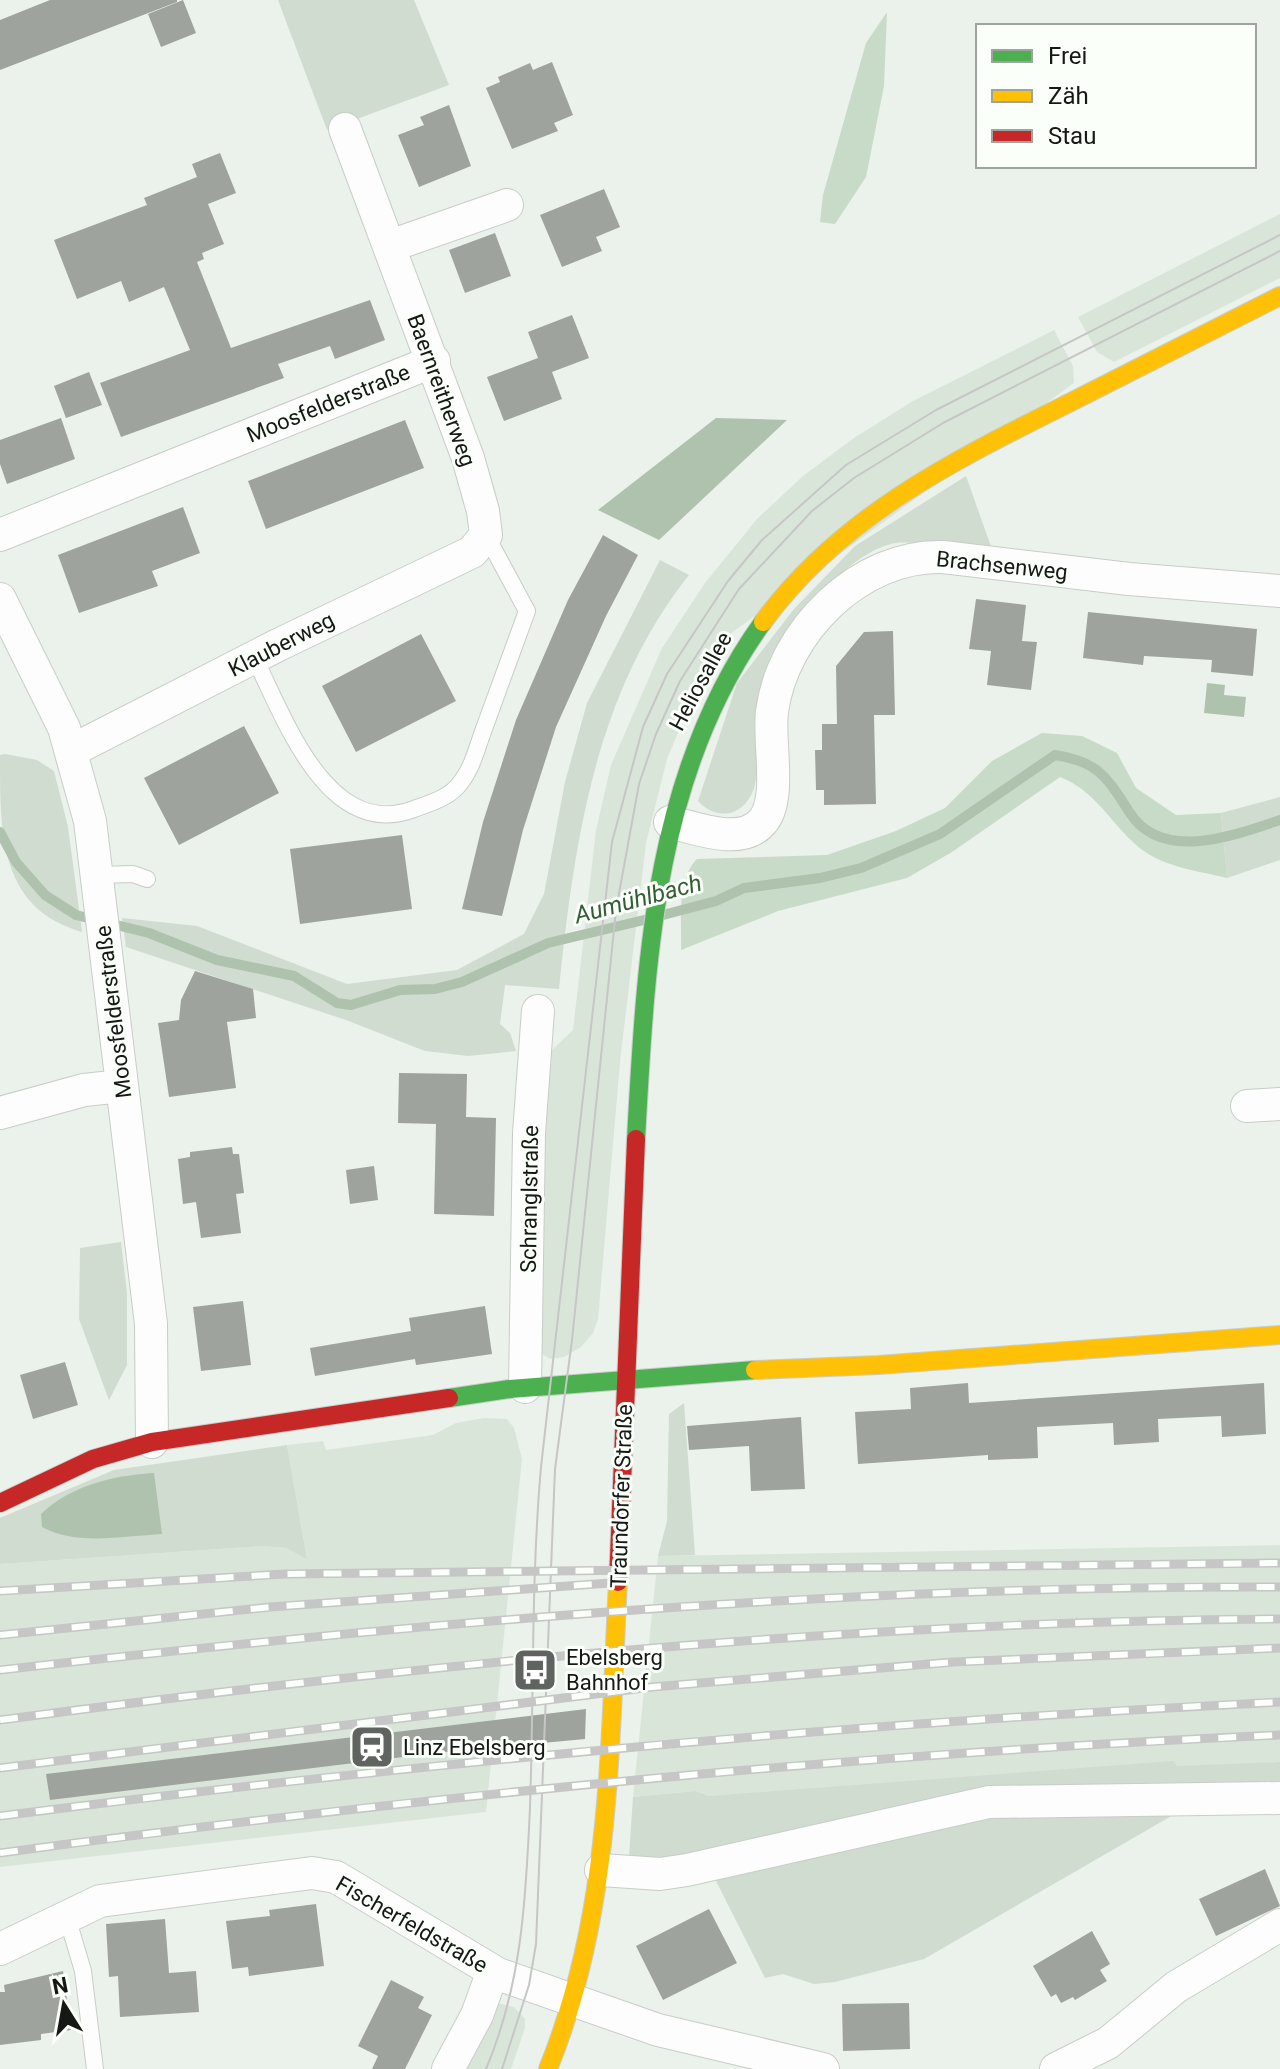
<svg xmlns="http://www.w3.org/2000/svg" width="1280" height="2069" font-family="Roboto,sans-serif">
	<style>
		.built { fill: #dae5da }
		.green { fill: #d0dcd0 }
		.forest { fill: #c8dac8 }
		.water { fill: #aec2ad }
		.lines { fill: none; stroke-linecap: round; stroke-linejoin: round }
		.stream { stroke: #aec2ad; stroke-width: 10 }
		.building { fill: #9fa39e }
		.lane-casing { stroke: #c8cdc8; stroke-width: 18 }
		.street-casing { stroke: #c8cdc8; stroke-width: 34 }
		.fast-casing { stroke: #c8cdc8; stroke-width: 20 }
		.slow-casing { stroke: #c8cdc8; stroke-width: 20 }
		.jam-casing { stroke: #c8cdc8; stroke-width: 20 }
		.lane { stroke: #fcfdfc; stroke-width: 16 }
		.street { stroke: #fcfdfc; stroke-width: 32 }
		.fast { stroke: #4caf50; stroke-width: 18 }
		.slow { stroke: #ffc107; stroke-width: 18 }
		.jam { stroke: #c62828; stroke-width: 18 }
		.tram { stroke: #c5c6c5; stroke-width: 2 }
		.rail-casing { stroke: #c5c6c5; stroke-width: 9 }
		.rail { stroke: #fafffa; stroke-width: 6; stroke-dasharray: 18; stroke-linecap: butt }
		.labels { text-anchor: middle; stroke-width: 6; stroke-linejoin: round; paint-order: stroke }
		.street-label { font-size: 22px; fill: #151815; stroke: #fafffa }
		.poi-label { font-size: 22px; fill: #151815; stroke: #fafffa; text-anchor: start }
		.water-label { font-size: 24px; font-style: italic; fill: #345c35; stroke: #fafffa }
	</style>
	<rect width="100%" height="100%" fill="#ebf1eb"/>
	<path class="built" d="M1280 214V278L1114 362 1097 352 1078 317Z
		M1054 330 1073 366 1074 383 730 634 695 692 667 759 646 843 620 1062 598 1319 593 1333 581 1347 564 1357 550 1359 542 1354 538 1345 547 1066 551 1051 573 1030 596 830 611 765 662 648 705 583 757 519 803 476 854 438 913 401Z
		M484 1418 507 1419 514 1428 522 1459 486 1812 0 1867V1564L262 1546 286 1548 307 1558 287 1445 323 1441 326 1450 433 1435 456 1423Z
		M1280 1545V1762L709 1796 695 1791 633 1797 658 1556Z
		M498 2003 514 2007 525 2019V2028L511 2069H462Z"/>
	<path class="green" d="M278 0H414L449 85 327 130Z
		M966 476 994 555C969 552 918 540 896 543 846 550 776 639 761 685 750 719 764 755 754 788 745 816 717 822 698 801L737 683 794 609 855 546Z
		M660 560 689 575C595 693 574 843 559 989L505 985 500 1024 510 1033 516 1051 468 1056 425 1051 346 1020 126 947 122 918 197 926 347 984 457 970 524 934 544 894 565 782 587 703Z
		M5 754 37 760 54 771 68 827 82 932C0 908 0 837 0 755Z
		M1280 797V860L1227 878 1221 813Z
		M121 1242 127 1293V1365L109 1400 79 1319 80 1248Z
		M684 1403 695 1555 658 1556 667 1521 669 1414Z
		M287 1445 307 1559 286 1548 262 1546 0 1564V1518L114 1470Z
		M1173 1761 1177 1766 1280 1762V1786L1027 1788 661 1862 629 1856 633 1797 695 1791 709 1796Z
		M1187 1807 924 1959 835 1982 814 1984 783 1974 765 1978 711 1871 950 1817Z"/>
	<path class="forest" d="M887 12 884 86 866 177 835 224 820 222 823 195 866 43Z
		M1042 733 1082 736 1117 753 1136 788 1176 815 1221 813 1227 878C1195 870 1159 867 1134 843 1108 819 1095 791 1060 777L952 852 907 878 778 911 681 950C682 921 676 880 697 859L827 855 896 831 945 808 992 761Z"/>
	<path class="water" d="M716 418 787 420 659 540 598 510Z
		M1207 683 1225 685 1224 695 1246 697 1244 717 1204 713Z
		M154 1473 162 1534C124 1536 76 1546 42 1527L41 1514C70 1486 114 1475 154 1473Z"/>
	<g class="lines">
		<path class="stream" d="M0 832 16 862 45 895 76 915 149 933 217 960 294 976 337 1003 351 1005 400 990 435 989 462 982 548 943 644 920
			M663 915 716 901 744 888 820 878 861 868 940 834 1055 755C1100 762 1107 778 1130 813 1162 863 1236 835 1280 820"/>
	</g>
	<path class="building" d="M50 0H177V2L0 70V20Z
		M183 0 196 33 161 47 148 14Z
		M552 62 573 115 554 123 558 131 512 149 486 88 500 82 498 77 530 63 533 70Z
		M449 105 471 166 419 187 398 135 424 125 420 117Z
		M220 153 236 193 208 204 224 244 202 253 204 259 197 262 231 348 370 300 385 340 335 359 330 346 278 364 284 378 121 437 100 383 190 350 164 287 129 302 121 281 77 299 54 240 147 205 144 198 197 177 192 164Z
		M604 189 620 227 596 237 602 251 562 267 540 215Z
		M495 233 511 276 465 293 449 250Z
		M572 315 589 358 552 372 562 399 504 421 487 377 538 358 528 332Z
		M89 372 102 405 66 418 54 386Z
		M61 418 75 459 7 484 0 464V440Z
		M405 420 424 468 266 529 248 481Z
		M183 507 200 553 152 571 158 586 79 613 58 555Z
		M603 535 638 555 606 616 556 727 523 830 502 916 462 909 483 822 516 720 568 600Z
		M976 599 1026 605 1022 641 1037 642 1031 690 987 685 991 651 969 649Z
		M1088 612 1257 629 1253 676 1211 672 1212 660 1144 656 1143 665 1083 658Z
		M893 631 895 715H874L876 804 824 805V790H816L815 750H822V724H837L836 666 864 632Z
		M421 634 456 701 356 752 322 686Z
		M244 726 279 793 179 845 144 778Z
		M402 835 412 909 300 924 290 849Z
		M195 971 253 989 256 1018 227 1022 236 1088 169 1097 158 1023 179 1020 181 1000Z
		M399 1073 467 1074 466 1117 496 1118 494 1216 434 1214 436 1124 398 1123Z
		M232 1147 233 1154H239L244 1193 236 1194 241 1233 201 1238 196 1202 183 1204 178 1159 190 1157V1152Z
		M374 1166 378 1200 350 1204 346 1170Z
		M243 1301 251 1365 201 1371 193 1307Z
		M485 1306 492 1354 416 1365 415 1359 315 1376 310 1348 411 1331 409 1318Z
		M65 1362 78 1405 33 1419 20 1375Z
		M968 1383 969 1403 1264 1383 1266 1434 1222 1437 1221 1416 1158 1419 1159 1442 1114 1445 1113 1423 1037 1427 1038 1458 988 1460V1455L858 1464 855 1412 911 1409 910 1388Z
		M801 1417 805 1489 751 1491 749 1446 689 1450 687 1426Z
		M586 1709 585 1739 436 1753 50 1800 46 1774Z
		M1265 1869 1280 1906 1216 1936 1199 1899Z
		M316 1904 324 1966 249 1976 248 1967 232 1969 226 1921 270 1916 269 1910Z
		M709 1909 737 1963 663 2000 636 1946Z
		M165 1919 169 1973 196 1971 199 2012 120 2017 118 1976 109 1977 106 1924Z
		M1092 1931 1110 1964 1100 1970 1107 1981 1075 2000 1073 1997 1061 2003 1056 1994 1051 1997 1033 1966Z
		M63 1971 71 2030 41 2034V2040L0 2045V1992H5L4 1985Z
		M391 1980 424 1997 418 2008 432 2015 405 2069H372L378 2056 358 2046Z
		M909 2003 910 2049 843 2051 842 2004Z"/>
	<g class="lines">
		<g class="lane-casing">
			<path id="lane" d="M254 657C284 716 327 842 414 809 431 803 451 797 461 782 473 767 478 744 485 726 499 687 513 649 527 611L486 535
				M97 875 133 874 147 879
				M67 1917 83 1971 95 2069"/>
		</g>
		<g class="street-casing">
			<path id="street" d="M390 246 507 205
				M0 535 434 361
				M0 599 64 728 90 821 151 1324 152 1442
				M73 750 278 645 472 552 486 535 483 511 468 458 345 129
				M670 822C696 828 742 847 763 821 782 798 768 741 772 712 782 632 860 554 943 557L1129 579 1280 591
				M1247 1106 1280 1104
				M0 1113 84 1090 122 1086
				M525 1387 529 1133 538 1011
				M601 1870 660 1874 687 1870 989 1802 1280 1798
				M0 1949 100 1901 312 1873 336 1877 498 1974 658 2030 823 2069
				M448 2069 477 2015 493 1971
				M1056 2069 1108 2043 1176 1987 1280 1925"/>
		</g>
		<g class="fast-casing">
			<path id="fast" d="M636 1139C646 959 654 773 763 622
				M449 1398 510 1389 755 1370"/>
		</g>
		<g class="slow-casing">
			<path id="slow" d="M763 622C841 515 957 459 1073 401 1142 366 1211 331 1280 296
				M755 1370 879 1365 1280 1335
				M548 2069C612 1911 609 1749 618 1582"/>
		</g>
		<g class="jam-casing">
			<path id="jam" d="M0 1503 93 1459 152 1442 449 1398
				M618 1582 636 1139"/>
		</g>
		<use href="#lane" class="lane"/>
		<use href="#street" class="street"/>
		<use href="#fast" class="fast"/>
		<use href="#slow" class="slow"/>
		<use href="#jam" class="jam"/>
		<path class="tram" d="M486 2069C522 1984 526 1898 530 1807 534 1693 531 1580 541 1467L612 842 643 727 667 674 728 581 762 540 846 465 936 410 1280 235
			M502 2069 529 1985 536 1944 555 1469 572 1340 616 910 639 784 656 734 680 681 739 589 812 511 854 478 943 423 1280 251"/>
		<g class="rail-casing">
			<path id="rail" d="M0 1591 285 1574 1280 1563
				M0 1635 270 1607 610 1583
				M0 1670C426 1622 851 1585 1280 1587
				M0 1720C424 1664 852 1621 1280 1619
				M0 1768 652 1687 953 1662 1280 1648
				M0 1816C425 1762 852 1723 1280 1702
				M0 1853C424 1796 852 1754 1280 1735"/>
		</g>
		<use href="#rail" class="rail"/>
	</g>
	<defs>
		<g id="bus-square" transform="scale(2.3)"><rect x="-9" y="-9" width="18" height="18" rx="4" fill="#606460" stroke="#fafffa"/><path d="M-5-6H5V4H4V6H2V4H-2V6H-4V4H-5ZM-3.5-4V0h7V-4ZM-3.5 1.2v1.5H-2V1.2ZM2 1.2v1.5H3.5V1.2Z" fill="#fff"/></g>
		<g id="station-square" transform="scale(2.3)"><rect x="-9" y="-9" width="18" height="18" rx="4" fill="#606460" stroke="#fafffa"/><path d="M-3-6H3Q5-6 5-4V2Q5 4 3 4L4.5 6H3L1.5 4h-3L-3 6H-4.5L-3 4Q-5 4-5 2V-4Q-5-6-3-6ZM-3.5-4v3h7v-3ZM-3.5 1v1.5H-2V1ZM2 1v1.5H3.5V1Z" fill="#fff"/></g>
	</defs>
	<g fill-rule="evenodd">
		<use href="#bus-square" x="535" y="1670"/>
		<use href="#station-square" x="372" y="1747"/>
	</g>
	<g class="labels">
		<g class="street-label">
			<text transform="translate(442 390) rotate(70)" y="8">Baernreitherweg</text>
			<text transform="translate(328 403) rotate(-22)" y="8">Moosfelderstraße</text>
			<text transform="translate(1002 565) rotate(6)" y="8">Brachsenweg</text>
			<text transform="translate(281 644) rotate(-27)" y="8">Klauberweg</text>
			<text transform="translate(700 681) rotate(-62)" y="8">Heliosallee</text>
			<text transform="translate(113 1012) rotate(-97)" y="8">Moosfelderstraße</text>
			<text transform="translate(529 1199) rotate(-89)" y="8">Schranglstraße</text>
			<text transform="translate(621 1496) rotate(-88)" y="8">Traundorfer Straße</text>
			<text transform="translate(412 1924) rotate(30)" y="8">Fischerfeldstraße</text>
		</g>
		<g class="poi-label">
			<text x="566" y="1665">Ebelsberg<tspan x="566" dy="25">Bahnhof</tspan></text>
			<text x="403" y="1755">Linz Ebelsberg</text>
		</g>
		<g class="water-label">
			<text transform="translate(638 899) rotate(-15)" y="8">Aumühlbach</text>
		</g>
	</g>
	<rect x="976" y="24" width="280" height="144" fill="#fafffa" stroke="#9ea39e" stroke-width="2"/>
	<rect x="992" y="50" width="40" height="12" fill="#4caf50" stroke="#9ea39e" stroke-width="2"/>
	<text x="1048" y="64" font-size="24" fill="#151815">Frei</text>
	<rect x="992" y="90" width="40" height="12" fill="#ffc107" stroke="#9ea39e" stroke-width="2"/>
	<text x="1048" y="104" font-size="24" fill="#151815">Zäh</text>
	<rect x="992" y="130" width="40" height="12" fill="#c62828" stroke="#9ea39e" stroke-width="2"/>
	<text x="1048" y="144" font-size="24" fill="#151815">Stau</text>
	<g transform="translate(64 2005) rotate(349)" stroke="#fafffa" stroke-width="6" paint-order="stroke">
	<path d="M0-6L14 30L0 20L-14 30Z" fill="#151815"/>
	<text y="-12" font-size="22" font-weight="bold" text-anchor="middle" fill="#151815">N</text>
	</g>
</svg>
